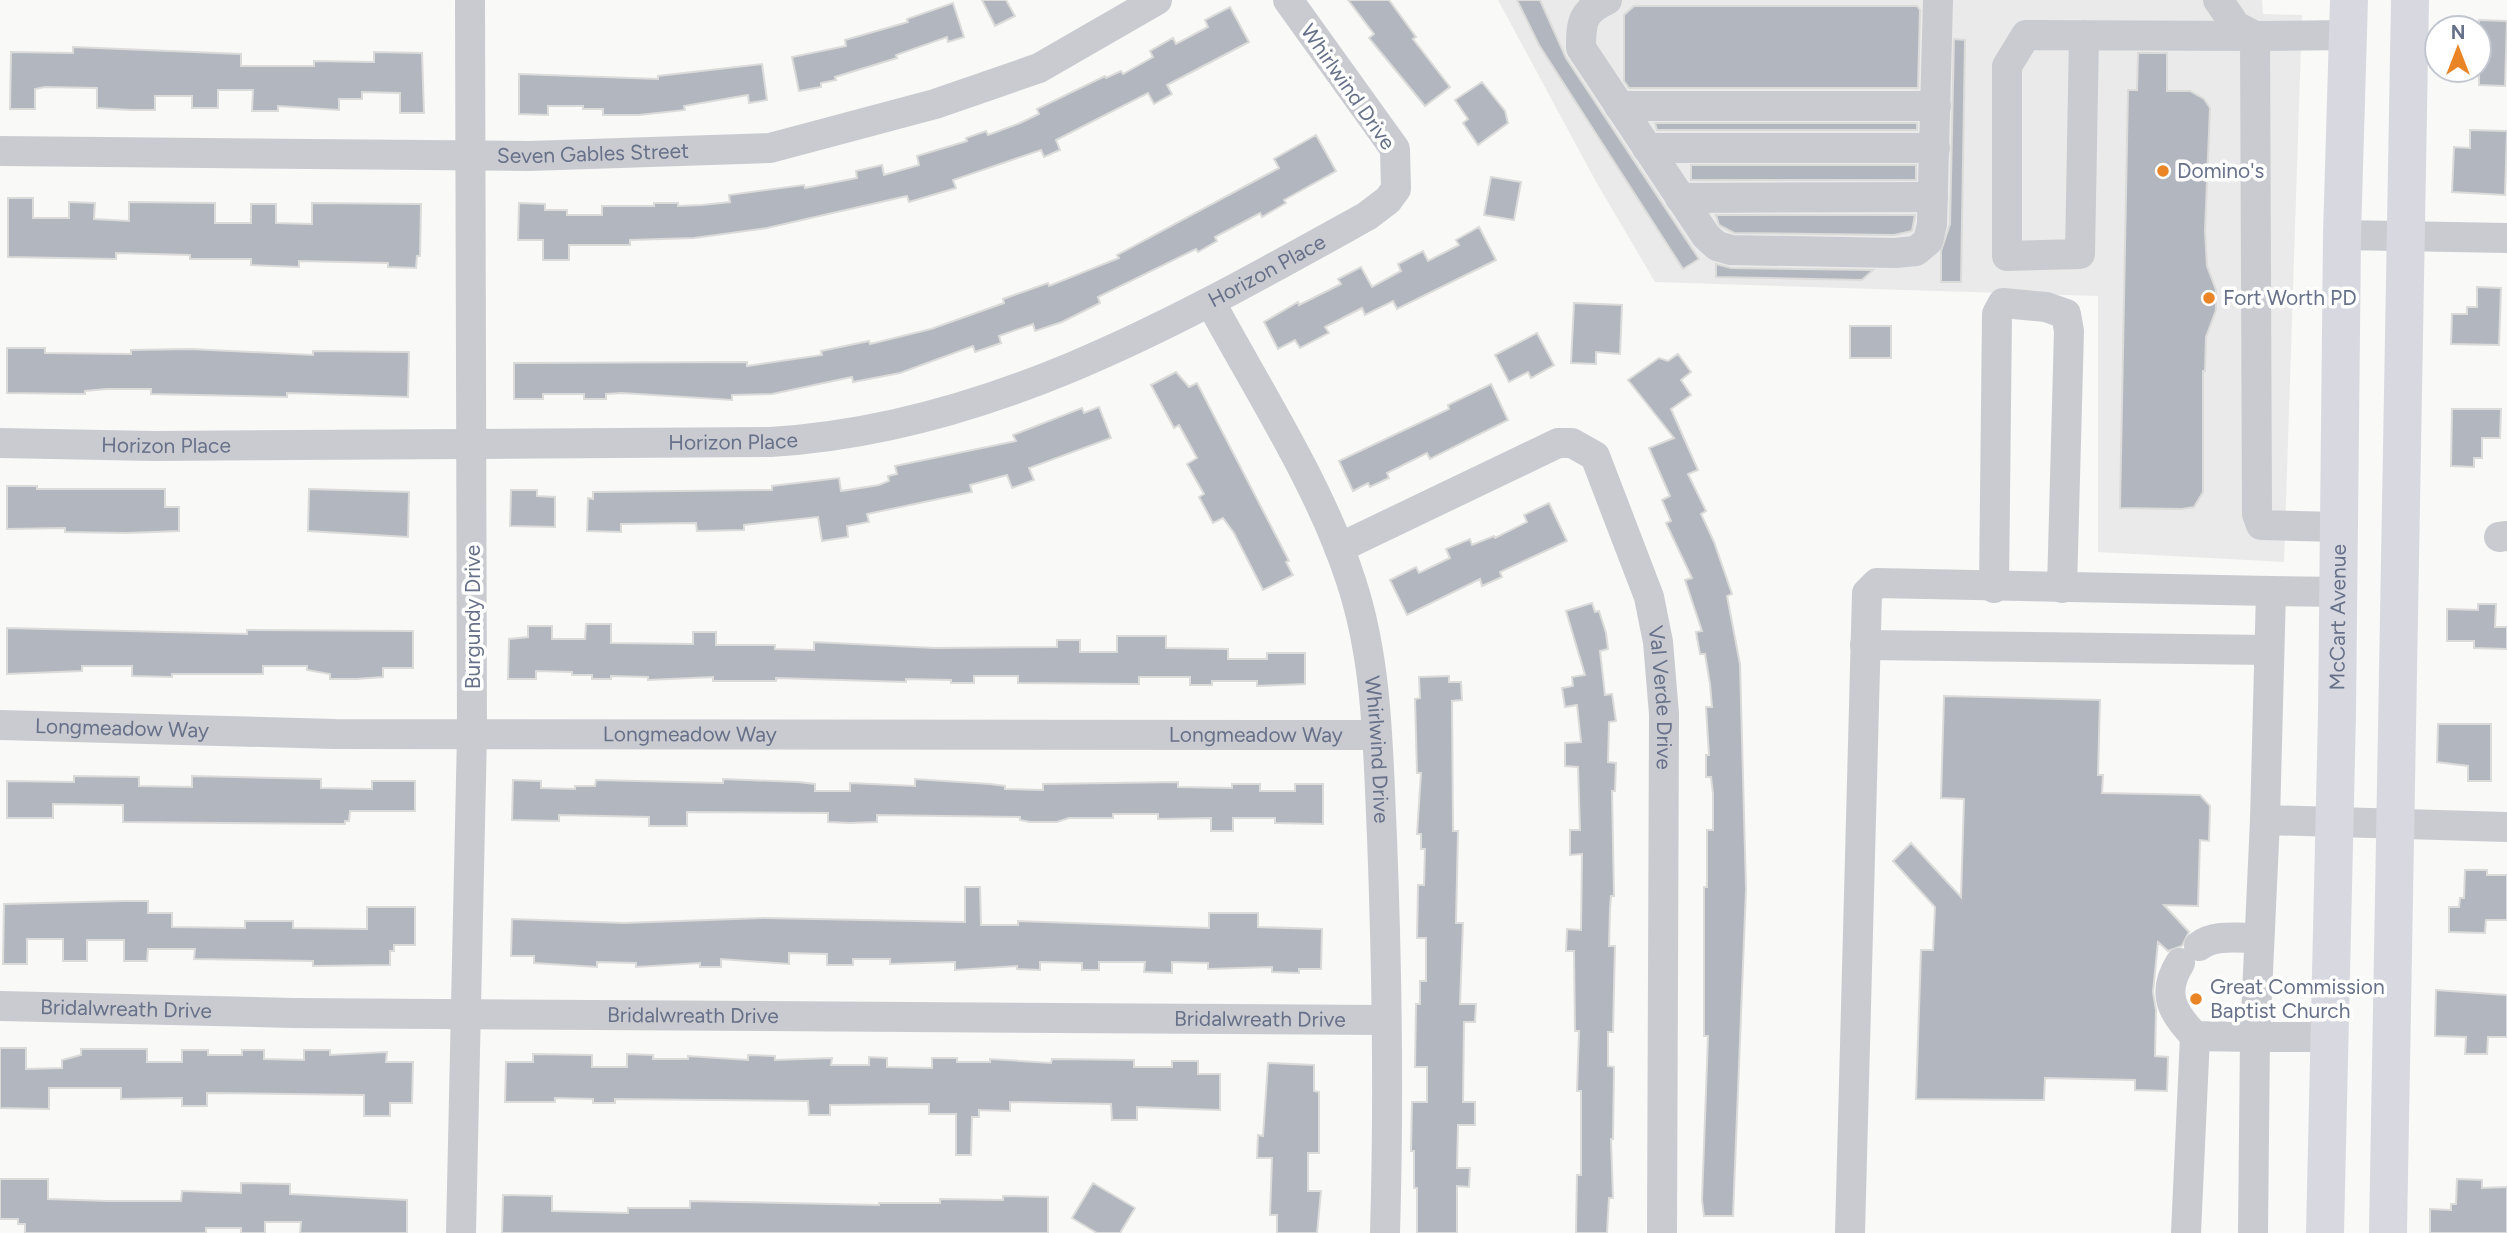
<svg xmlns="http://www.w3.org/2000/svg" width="2507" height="1233" font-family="Figtree,sans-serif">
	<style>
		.built { fill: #eaeaea }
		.building { fill: #b2b6bf; stroke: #dbdbd9; stroke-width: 2 }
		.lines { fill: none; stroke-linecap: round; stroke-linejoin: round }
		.minor { stroke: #c9cbd0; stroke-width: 30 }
		.major { stroke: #d8d9e0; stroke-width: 38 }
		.poi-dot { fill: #ea8526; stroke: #fff; stroke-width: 2.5 }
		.labels { text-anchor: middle; stroke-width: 7; stroke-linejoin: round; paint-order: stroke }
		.street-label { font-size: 21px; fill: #677189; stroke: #fff }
		.poi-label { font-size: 21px; fill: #677189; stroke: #fff; text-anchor: start }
	</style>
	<rect width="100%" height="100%" fill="#f9f9f7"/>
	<path class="built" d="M1498 0H2262L2263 14 2302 15 2284 562 2098 552V296L1655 282 1595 180Z"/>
	<path class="building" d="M982 0H1006L1015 16 995 26Z
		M1348 0H1389L1416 37 1413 39 1450 87 1425 106 1369 38 1374 34Z
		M1517 0H1540L1566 58 1699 259 1683 269 1539 45Z
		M953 3 964 37 948 42 947 37 896 55 897 58 835 77 836 80 821 83V87L799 91 792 57 846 46 845 40 908 22 907 19Z
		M1634 6H1917L1920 10 1918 88H1629L1624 81V15Z
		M1230 7 1249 42 1167 85 1172 94 1154 104 1148 93 1056 140 1060 150 1044 157 1041 150 953 180 956 188 909 202 907 196 767 228 694 238 630 240V245H569V260H543V240H518L519 203 545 204V210H567V215H602V206H654V203H678V206L702 205 730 202 729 195 804 185 805 188 857 178 856 171 882 165 884 175 919 165 917 156 967 141 966 138 986 131 988 135 1018 124 1039 114 1037 109 1105 76 1106 78 1121 71 1123 74 1153 57 1150 51 1173 38 1176 44 1208 27 1205 20Z
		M2479 20 2507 21 2505 86 2479 85Z
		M1954 39 1965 40 1961 282H1941V251L1950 224Z
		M73 47 241 54V66H314V61L374 62V52L422 53 424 113H400V93L362 92V99H339V110L278 106V111H252L253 90H218V108H192V96H155V110H132L97 108V88L45 87 35 89V109H10L11 52 73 53Z
		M2138 53H2167V91H2190L2204 99 2210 108 2205 231 2207 266 2216 290V310L2206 337 2205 371H2203V492L2194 507 2182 509 2120 508 2128 90H2137Z
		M762 64 767 100 749 103 748 95 684 106 685 110 639 115H603V109H583V106H548V115L519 114V74L658 79V76Z
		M1482 82 1505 111 1508 123 1478 145 1463 123 1468 119 1455 100Z
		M1655 123H1917V130H1657Z
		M2470 130 2507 131 2505 195 2452 192 2454 147 2470 148Z
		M1316 135 1336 171 1284 200 1286 203 1262 217 1260 213 1215 237 1217 241 1198 252 1196 249 1098 297 1100 303 1062 322 1035 331 1033 324 999 336 1001 343 975 352 973 346 900 373 853 382 852 377 772 394 732 395V400L622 393 606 394V399H584V394H543V399H514V363L747 362V366L822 355 821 351 869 341 870 344 931 329 1004 303 1003 299 1048 283 1049 286 1119 258 1117 255 1279 168 1274 159Z
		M1691 165H1916V180H1691Z
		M1491 177 1521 182 1514 220 1484 215Z
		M8 198H33V218H69V202L95 203 94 219 129 221V202L215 203V223H251V204H276V223L312 224V203L421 204 420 256H417L416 268 388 267V263L299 261V267L274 266 251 265V259H190V255L116 253V259L8 257Z
		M1716 215H1915L1912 231 1894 235 1734 233 1719 225Z
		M1479 227 1496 260 1397 309 1393 301 1365 315 1362 308 1325 327 1329 333 1300 348 1295 340 1278 349 1264 322 1298 302 1299 305 1341 284 1338 279 1361 267 1372 287 1401 271 1398 264 1423 251 1428 261 1459 245 1456 240Z
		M1716 264 1731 268 1873 270 1862 280 1716 277Z
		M2477 287 2501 288 2499 345 2451 344 2452 314H2467V307H2477Z
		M1574 303 1622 305 1620 354 1596 352V364L1571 363Z
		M1850 326H1891V358H1850Z
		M1537 333 1554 365 1531 378 1528 372 1509 382 1495 355Z
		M7 348H45V353L131 354V350L190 349 313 355V351L409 352 408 397 287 393V397L151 394V389H107L85 391V394L7 393Z
		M1678 354 1691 372 1681 380 1691 395 1671 409 1698 470 1688 474 1706 511 1701 514 1714 542 1732 594 1727 596 1740 664 1746 889 1733 1216H1704L1702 1200 1708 1036H1704V887H1707V830H1713V794L1711 777H1706V755H1709L1706 707H1712L1710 684 1705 654H1700L1696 632 1702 631 1685 580 1692 578 1666 523 1671 521 1662 500 1670 496 1649 448 1674 438 1628 380 1659 358 1668 361Z
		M1176 372 1189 387 1197 383 1289 561 1286 562 1293 575 1263 590 1234 533 1223 518 1213 523 1199 497 1204 494 1187 464 1197 458 1179 425 1174 428 1151 385Z
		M1491 384 1508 420 1430 459 1427 453 1387 473 1389 478 1370 487 1368 483 1353 491 1339 461 1449 409 1448 405Z
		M1099 407 1111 438 1029 468 1034 480 1012 488 1007 475 970 485 972 492 867 514 869 522 847 526 848 537 822 541 818 517 744 525V530L697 531 696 523 621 524V532L587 531 588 498 593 499V492L772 490V486L839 478 841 491 879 485 889 481 888 476 897 474 895 466 1016 441 1013 435 1082 408 1084 413Z
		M2452 409H2501L2500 438H2482V458H2474V467L2451 466Z
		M7 486H37V489H165V507H179V531L126 533 65 532V528L7 529Z
		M309 489 409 492 408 537 308 531Z
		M511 490H537V496L555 497V527L510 526Z
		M1549 503 1567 541 1500 572 1502 577 1482 586 1480 579 1407 615 1390 580 1416 567 1419 573 1450 558 1446 549 1470 539 1472 545 1494 536 1495 538 1527 522 1524 515Z
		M1592 603 1595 612 1599 611 1606 633 1608 649 1600 651 1605 695 1612 694 1616 721 1609 722 1608 762 1616 763 1615 791H1612L1614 896H1611L1610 908 1609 946H1615L1613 1032H1608V1066L1614 1067 1613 1139H1611L1613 1198H1609L1607 1233H1576L1577 1175H1581V1091H1577L1579 1031H1575L1574 951H1566L1567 929 1581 930 1582 854 1570 855V830H1580L1578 767 1565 766V743L1581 742 1577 705 1565 707 1562 688 1573 686 1572 677 1585 675 1566 611Z
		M2478 604H2496L2495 627H2507V649L2474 648V641H2447V609L2478 610Z
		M586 624H611V643L693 644V632H716V645H775V649L814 650V642L935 648 1057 647V640H1080V652H1117V636H1166V648L1228 649V659H1267V653H1305V684L1257 686V681H1212V685H1190V677H1139V684L1018 683V676H974V683H951V680L906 679V682L776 678V681H713V677L648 680V677L611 676V679H592V675H572V672L536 671V679H508L509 639 528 637V626H552V639H585Z
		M7 628 247 634V630L413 631V668H383V677L356 679H330V674L307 670V666H263V674H172V677L132 676V666H82V671L7 674Z
		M1449 676V682H1461L1462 700 1452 701 1453 831H1458L1456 923H1463L1460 1004H1476L1475 1022H1464L1463 1102H1475V1125H1458L1457 1168H1470L1469 1187 1457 1186V1233H1417V1188H1414V1151H1411L1412 1102H1427V1067H1415L1416 1004H1420V981H1426V938H1417L1418 885H1424L1425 849H1421V834H1417L1421 773H1417L1415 699 1420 698 1419 677Z
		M1944 696 2100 700 2098 775H2103L2102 793 2200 795 2210 806 2209 841 2200 840 2198 906 2164 905 2189 932 2182 946 2168 951 2158 942 2153 992 2156 1010 2155 1056 2168 1057 2167 1091 2135 1090V1080L2045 1078 2044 1100 1916 1099 1921 950H1933L1935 907 1893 861 1911 843 1961 897 1964 799 1941 798Z
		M2438 724H2491V781H2468V766L2437 762Z
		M74 776 139 777V786L192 787V776L321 779V788L372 789V781H415V811H350L349 821H345V824L123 822V805L53 804V818H7V781L74 782Z
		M723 779 798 782 815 784V791H850V783L915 786V779L990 784 1005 786V789L1043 790V784L1178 782V787L1232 788V784H1260V791H1295V784H1323V824L1275 823V818H1233V831H1211V818L1158 819V814H1113V818H1069L1057 822H1030L1020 820V817L877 815V822L850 823 828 822V813L687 812V826H649V817L559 815V821L512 820 513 780 541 781V788L575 789V786H595L596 780 723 783Z
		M2465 870H2487V875H2507V920H2486L2485 933 2449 932V907H2459L2460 898H2464Z
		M965 887H980L981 925H1018V921L1209 928V913H1258V927L1322 929 1321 969H1299V973L1272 972V967L1208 969V963L1172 962V973L1144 972 1145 962H1099V970H1082V963L1040 962V970L1017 969V966L955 970V962L890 964V959H853V965H827V954L789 953V964L721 959V967H700V963L636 967V963L597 962V967L534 963V956H511L512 919 624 923 763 918 965 922Z
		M124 901H148V913H172V927L245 928V921H293V928L367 929V907H415V945H394V951H390V965L313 966V961L194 959 195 949H148L147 961H124V940H87V961H63V939H27V964H3L4 904Z
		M2436 990 2507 995V1037H2488L2487 1054H2465L2466 1037 2435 1036Z
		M0 1048H26V1069L62 1068V1060L81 1055V1049H147V1062H182V1050H208V1055H242V1050H264V1059L304 1060V1050H330V1055L387 1052 386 1062H413L412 1103H390V1116H364V1095L207 1093V1106H182V1098L121 1099V1088H49V1109L0 1108Z
		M533 1054 592 1055V1067H627V1054L653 1055V1059H688V1056L748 1060V1055L775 1056V1060L832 1058 831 1065H869V1057L887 1058V1067L932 1068V1058H957V1062H990V1059L1051 1063 1052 1059 1134 1060V1067H1172V1061H1198V1074H1220V1110L1137 1107V1120H1112L1111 1104 1010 1102V1111L979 1110V1117H972L971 1155H956V1114H929V1104L830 1105V1115H809L808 1101 615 1099V1103H593V1099L555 1098V1102H505L506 1062H533Z
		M1268 1063 1314 1065V1091L1319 1092V1153H1308V1191H1321L1317 1233H1277V1215H1270L1272 1158H1257L1258 1135 1263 1136Z
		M0 1179H48V1199L108 1201H181L182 1191 241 1193V1183L290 1184V1194L407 1200V1233H300L301 1222H265V1233H241V1228H206V1233H25V1224H18V1219H0Z
		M2457 1179 2482 1180V1188L2507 1187V1233H2430V1209L2451 1210V1204H2456Z
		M1093 1183 1135 1208 1120 1233H1097L1072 1218Z
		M503 1195 552 1196V1211L628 1213V1208H690V1201L879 1205V1203H940V1199L1003 1200V1196L1048 1197V1233H502Z"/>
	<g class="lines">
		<g class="minor">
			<path d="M1607 0C1582 11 1581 23 1581 48L1706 236 1717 246 1731 250 1895 253 1916 251 1928 241 1932 224 1938 0"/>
			<path d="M2218 0 2236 26 2255 36"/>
			<path d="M2084 35 2080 254 2007 256V66L2026 35 2255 36"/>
			<path d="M1619 106H1936"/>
			<path d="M1647 148H1935"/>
			<path id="s1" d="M0 151 529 156 770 148 935 104 1039 68 1157 0"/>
			<path d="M1680 198 1933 197"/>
			<path d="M2342 235 2507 238"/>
			<path id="s2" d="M1211 303C1258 390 1321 487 1351 581 1378 662 1378 752 1382 837 1387 968 1389 1101 1385 1233"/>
			<path id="s3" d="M0 443 154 446 770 442C990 429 1178 321 1367 216L1388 200 1396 189 1395 149 1288 0"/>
			<path d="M2339 527 2261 525 2257 514 2255 36 2348 35"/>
			<path d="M2499 537 2507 536"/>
			<path id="s4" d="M1339 548 1558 443H1572L1595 456 1649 597 1658 642 1664 714 1662 1233"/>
			<path d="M1994 588 1997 314 2003 303 2046 307 2066 314 2069 331 2062 588"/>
			<path d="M2271 591 2338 592"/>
			<path d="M1865 645 2269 650"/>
			<path id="s5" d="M0 725 335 734 1377 735"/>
			<path d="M2199 946C2214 934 2239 938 2258 938"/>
			<path d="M2180 963C2161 993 2172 1013 2195 1036L2255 1037 2265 820"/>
			<path id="s6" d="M0 1006 293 1013 1385 1020"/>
			<path d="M461 1233 472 734 470 0"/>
			<path d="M1850 1233 1867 593 1877 583 2271 591 2265 820 2507 827"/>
			<path d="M2186 1233 2195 1036"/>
			<path d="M2253 1233 2255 1037H2330"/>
		</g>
		<g class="major">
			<path id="s7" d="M2325 1233 2337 714 2342 235 2349 0"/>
			<path d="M2388 1233 2410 0"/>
		</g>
	</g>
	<g class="poi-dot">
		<circle cx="2163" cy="171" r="7"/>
		<circle cx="2209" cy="298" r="7"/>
		<circle cx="2196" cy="999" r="7"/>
	</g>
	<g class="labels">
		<g class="street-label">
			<text transform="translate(1348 87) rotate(55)" y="7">Whirlwind Drive</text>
			<text dy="7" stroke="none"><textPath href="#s1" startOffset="593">Seven Gables Street</textPath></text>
			<text dy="7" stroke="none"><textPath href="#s3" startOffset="1300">Horizon Place</textPath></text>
			<text dy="7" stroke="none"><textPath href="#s3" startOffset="733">Horizon Place</textPath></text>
			<text dy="7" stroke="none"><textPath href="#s3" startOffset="166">Horizon Place</textPath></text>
			<text transform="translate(473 617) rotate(-90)" y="7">Burgundy Drive</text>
			<text dy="7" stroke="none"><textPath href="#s7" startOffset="616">McCart Avenue</textPath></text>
			<text dy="7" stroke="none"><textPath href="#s4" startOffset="536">Val Verde Drive</textPath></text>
			<text dy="7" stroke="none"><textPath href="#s5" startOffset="122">Longmeadow Way</textPath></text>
			<text dy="7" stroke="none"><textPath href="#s5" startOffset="690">Longmeadow Way</textPath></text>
			<text dy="7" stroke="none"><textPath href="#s5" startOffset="1256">Longmeadow Way</textPath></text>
			<text dy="7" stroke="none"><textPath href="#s2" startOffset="483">Whirlwind Drive</textPath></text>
			<text dy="7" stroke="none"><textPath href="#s6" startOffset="126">Bridalwreath Drive</textPath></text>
			<text dy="7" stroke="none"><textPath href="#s6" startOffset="693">Bridalwreath Drive</textPath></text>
			<text dy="7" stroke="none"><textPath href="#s6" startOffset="1260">Bridalwreath Drive</textPath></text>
		</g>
		<g class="poi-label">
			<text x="2177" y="178">Domino's</text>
			<text x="2223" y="305">Fort Worth PD</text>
			<text x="2210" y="994">Great Commission<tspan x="2210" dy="24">Baptist Church</tspan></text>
		</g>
	</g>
	<g transform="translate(2458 49)"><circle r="33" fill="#ffffff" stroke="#c2c6d0" stroke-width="2"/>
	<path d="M0-5L12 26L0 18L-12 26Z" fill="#ea8526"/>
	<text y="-10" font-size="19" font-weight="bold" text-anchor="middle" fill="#677189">N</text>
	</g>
</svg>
